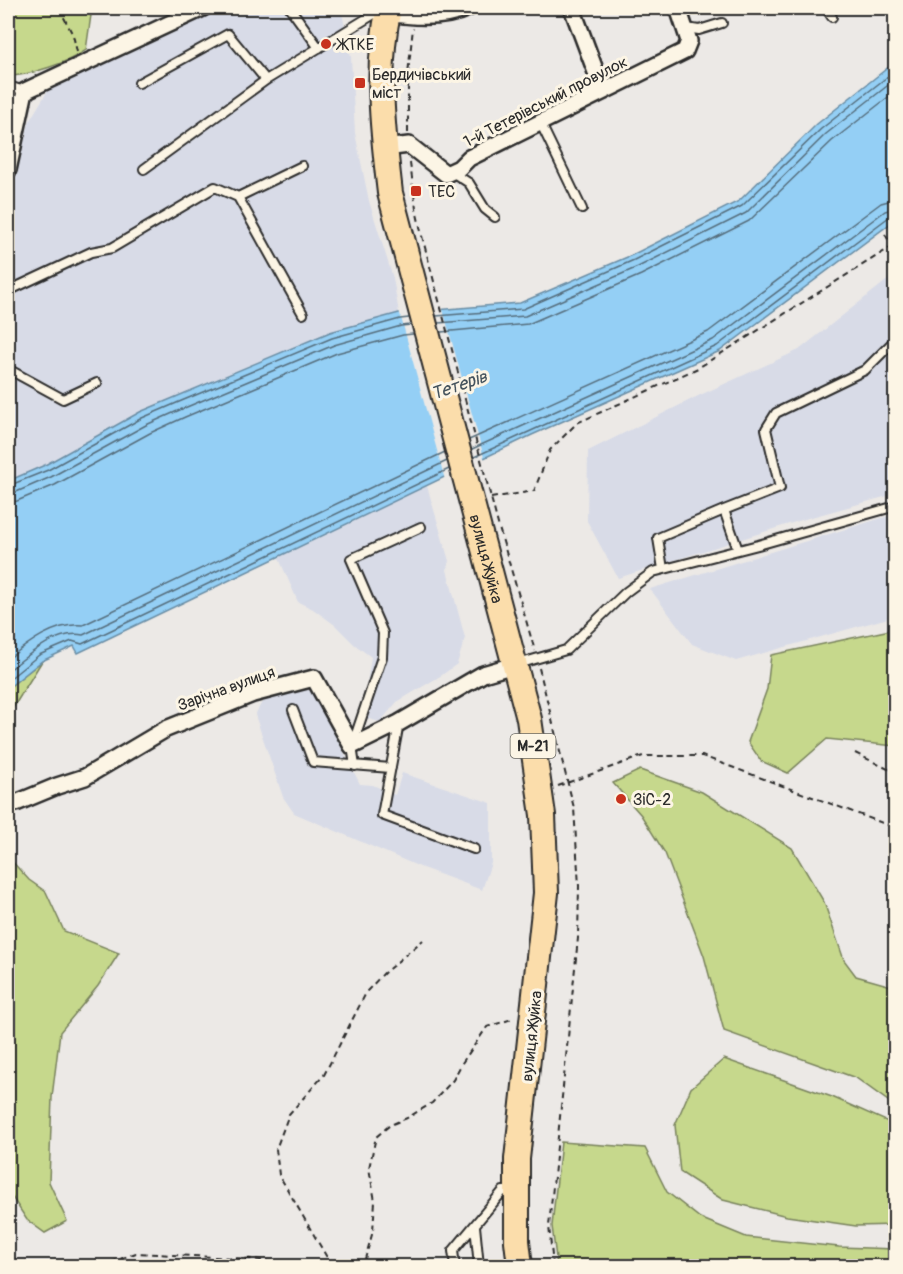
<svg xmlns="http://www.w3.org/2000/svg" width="903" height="1274" font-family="Pangolin,sans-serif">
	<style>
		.built { fill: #d8dbe7 }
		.green { fill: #c6d88c; stroke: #78825c; stroke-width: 1.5 }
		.water { fill: #94cff5; stroke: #6a8da4; stroke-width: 1.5 }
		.pier { fill: #ece9e6 }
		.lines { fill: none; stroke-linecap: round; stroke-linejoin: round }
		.shore { stroke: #556d7c; stroke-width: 1.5 }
		.service-casing { stroke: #2b2b2b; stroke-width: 12 }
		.minor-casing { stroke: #2b2b2b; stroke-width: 20 }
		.trunk-casing { stroke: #2b2b2b; stroke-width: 28 }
		.path { stroke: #2b2b2b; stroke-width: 2; stroke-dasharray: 6 4.5; stroke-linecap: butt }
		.service { stroke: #fcf5e5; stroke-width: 8 }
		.minor { stroke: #fcf5e5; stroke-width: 15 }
		.trunk { stroke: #fbddab; stroke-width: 24 }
		.poi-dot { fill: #c8321e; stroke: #fcf5e5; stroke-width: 2 }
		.labels { text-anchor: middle; stroke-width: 6; stroke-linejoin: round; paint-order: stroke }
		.shield { fill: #fcf5e5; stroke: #6a6863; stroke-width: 1.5 }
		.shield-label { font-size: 15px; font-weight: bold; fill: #2b2b2b }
		.poi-label { font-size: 16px; fill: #2b2b2b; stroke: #fcf5e5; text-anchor: start }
		.street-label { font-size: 16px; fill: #2b2b2b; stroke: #fcf5e5 }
		.water-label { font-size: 18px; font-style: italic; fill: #45545e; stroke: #fcf5e5 }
	</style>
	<rect width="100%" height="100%" fill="#ece9e6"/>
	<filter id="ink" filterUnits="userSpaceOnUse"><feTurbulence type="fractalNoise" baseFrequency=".0167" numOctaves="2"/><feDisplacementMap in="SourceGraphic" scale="12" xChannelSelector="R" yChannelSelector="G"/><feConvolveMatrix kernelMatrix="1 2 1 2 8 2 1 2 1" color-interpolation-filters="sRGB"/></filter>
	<g filter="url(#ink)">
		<path class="built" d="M221 8H341L351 57 355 133 369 201 393 278 399 313 322 335 140 412 45 465 8 481V232L14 225V177L30 120 50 87Z
			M895 274V494L808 518 618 578 587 521 588 451 698 396 799 350Z
			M427 486 449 561 447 570 465 638 457 664 442 675 397 702 380 722 362 717 371 657 354 644 335 625 313 609 298 602 277 554Z
			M895 514V616L736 661 692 644 650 589Z
			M302 687 313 692 360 784 373 785 395 795 402 773 491 803V863L482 890 420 867 294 813 283 797 255 715 262 702Z"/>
		<path class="green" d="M8 8H92L86 50C69 62 29 76 8 76Z
			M895 629V746L827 739 788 773 761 761 748 742 767 689 771 655Z
			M42 661 8 716V688Z
			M640 770 702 792 792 848 824 902 844 960 856 976 895 987V1106L856 1078 724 1031 704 956 665 853 641 815 613 783Z
			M8 857 29 880 46 892 64 931 119 953 98 986 60 1032 52 1097 49 1182 67 1221 45 1233 27 1220 8 1191Z
			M724 1059 832 1097 893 1124 896 1128 895 1225 856 1226 787 1216 723 1200 680 1172 675 1125 691 1088Z
			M561 1142 645 1148 667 1192 700 1218 746 1237 839 1247 895 1249V1266H557L552 1226Z"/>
		<path class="water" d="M895 62V220L720 351 532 435 78 653 74 646 42 661 8 688V481L45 465 140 412 330 332 399 313 520 303 632 255 739 201 817 124Z"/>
		<path class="pier" d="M442 306 485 461 445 480 399 310Z"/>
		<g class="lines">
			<path class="shore" d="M436 316 523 309 634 260 742 206 821 129 896 70
				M438 323 525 316 638 267 746 213 826 134 896 79
				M441 332 528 324 641 275 749 221 832 141 896 91
				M469 440 708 332 881 203 896 199
				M472 449 713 340 885 211 896 208
				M474 457 717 346 889 217 896 216
				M8 486 48 470 142 418 179 402 332 338 400 319 409 318
				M8 494 14 493 51 477 146 425 182 409 334 345 401 326 411 325
				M8 503 17 501 55 485 150 433 185 417 337 353 403 335 413 334
				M8 659C28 643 55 622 83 625L445 452
				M8 671C28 655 56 630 83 635L447 461
				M8 680 39 655 72 641 82 644 449 469"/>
			<g class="service-casing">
				<path id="service" d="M290 8 319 48
					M826 8 832 17
					M686 28 699 30 722 23
					M139 83 228 34 266 80
					M8 86 25 91
					M540 122 582 209
					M144 169 266 80 379 11 384 12
					M452 172 469 183 485 209 495 217
					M238 197 303 314
					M8 291 91 252 112 248 215 187 238 197 302 166
					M8 369 63 399 97 383
					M724 510 780 488 766 429 776 413 865 370 896 339
					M663 569 658 538 724 510 738 550
					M518 664 566 650 626 592 653 572 758 545 896 506
					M293 710 313 762 391 768
					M399 723 382 815 474 849
					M355 766 352 746 382 657 383 633 351 559 421 527
					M475 1226 479 1266
					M455 1266 453 1251 503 1191H513"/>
			</g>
			<g class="minor-casing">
				<path id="minor" d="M572 8 603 91
					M388 13C412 17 445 19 468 8
					M385 148 409 145 446 174 459 168 469 158 685 51 689 41 678 8
					M8 170 25 91 203 8
					M16 803 57 786 85 777 166 729 253 694 314 678 352 746 399 723 483 674 514 665"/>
			</g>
			<g class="trunk-casing">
				<g id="trunk">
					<path id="s1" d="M389 8C375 68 383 132 390 193L529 719 543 815 546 893 517 1159V1241L520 1266"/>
				</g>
			</g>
			<path class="path" d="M59 8 73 35 77 52
				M408 133V74L413 28
				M410 163 416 209 422 236 499 528 535 651
				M885 234 892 246
				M491 498 534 491 550 450 577 423 698 368 896 244
				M539 668 574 808 579 886 578 938 549 1226 553 1266
				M855 753 890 770H896
				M558 786 643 756H702L896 828
				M101 1266 136 1253 251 1259 310 1266
				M332 1266 279 1175 276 1149 289 1114 324 1075 367 991 384 973 423 940
				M356 1266 365 1259 373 1231 375 1201 369 1168 376 1137 390 1125 407 1118 432 1103 453 1080 462 1063 487 1027 515 1018"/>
			<use href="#service" class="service"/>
			<use href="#minor" class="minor"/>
			<use href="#trunk" class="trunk"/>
		</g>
	</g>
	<g class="poi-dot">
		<circle cx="326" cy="44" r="6"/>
		<rect x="354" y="77" width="12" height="12" rx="3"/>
		<rect x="410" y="185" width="12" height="12" rx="3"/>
		<circle cx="621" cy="799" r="6"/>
	</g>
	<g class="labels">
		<rect class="shield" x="510.5" y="734" width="45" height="24" rx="4.5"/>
		<g class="shield-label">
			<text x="533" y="751">М-21</text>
		</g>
		<g class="poi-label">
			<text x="338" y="50">ЖТКЕ</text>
			<text x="372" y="80">Бердичівський<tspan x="372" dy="18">міст</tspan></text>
			<text x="428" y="197">ТЕС</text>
			<text x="633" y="805">ЗіС-2</text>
		</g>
		<g class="street-label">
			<text transform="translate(545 101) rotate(-27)" y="6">1-й Тетерівський провулок</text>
			<text dy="6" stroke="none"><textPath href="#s1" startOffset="564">вулиця Жуйка</textPath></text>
			<text transform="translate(226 688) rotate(-20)" y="6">Зарічна вулиця</text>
			<text transform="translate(531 1036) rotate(-84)" y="6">вулиця Жуйка</text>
		</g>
		<g class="water-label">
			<text transform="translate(459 385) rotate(-19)" y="6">Тетерів</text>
		</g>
	</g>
	<rect width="903" height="1274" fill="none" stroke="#fcf5e5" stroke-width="30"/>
	<rect x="15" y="15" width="873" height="1244" fill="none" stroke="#2b2b2b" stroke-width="2" filter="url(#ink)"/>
</svg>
